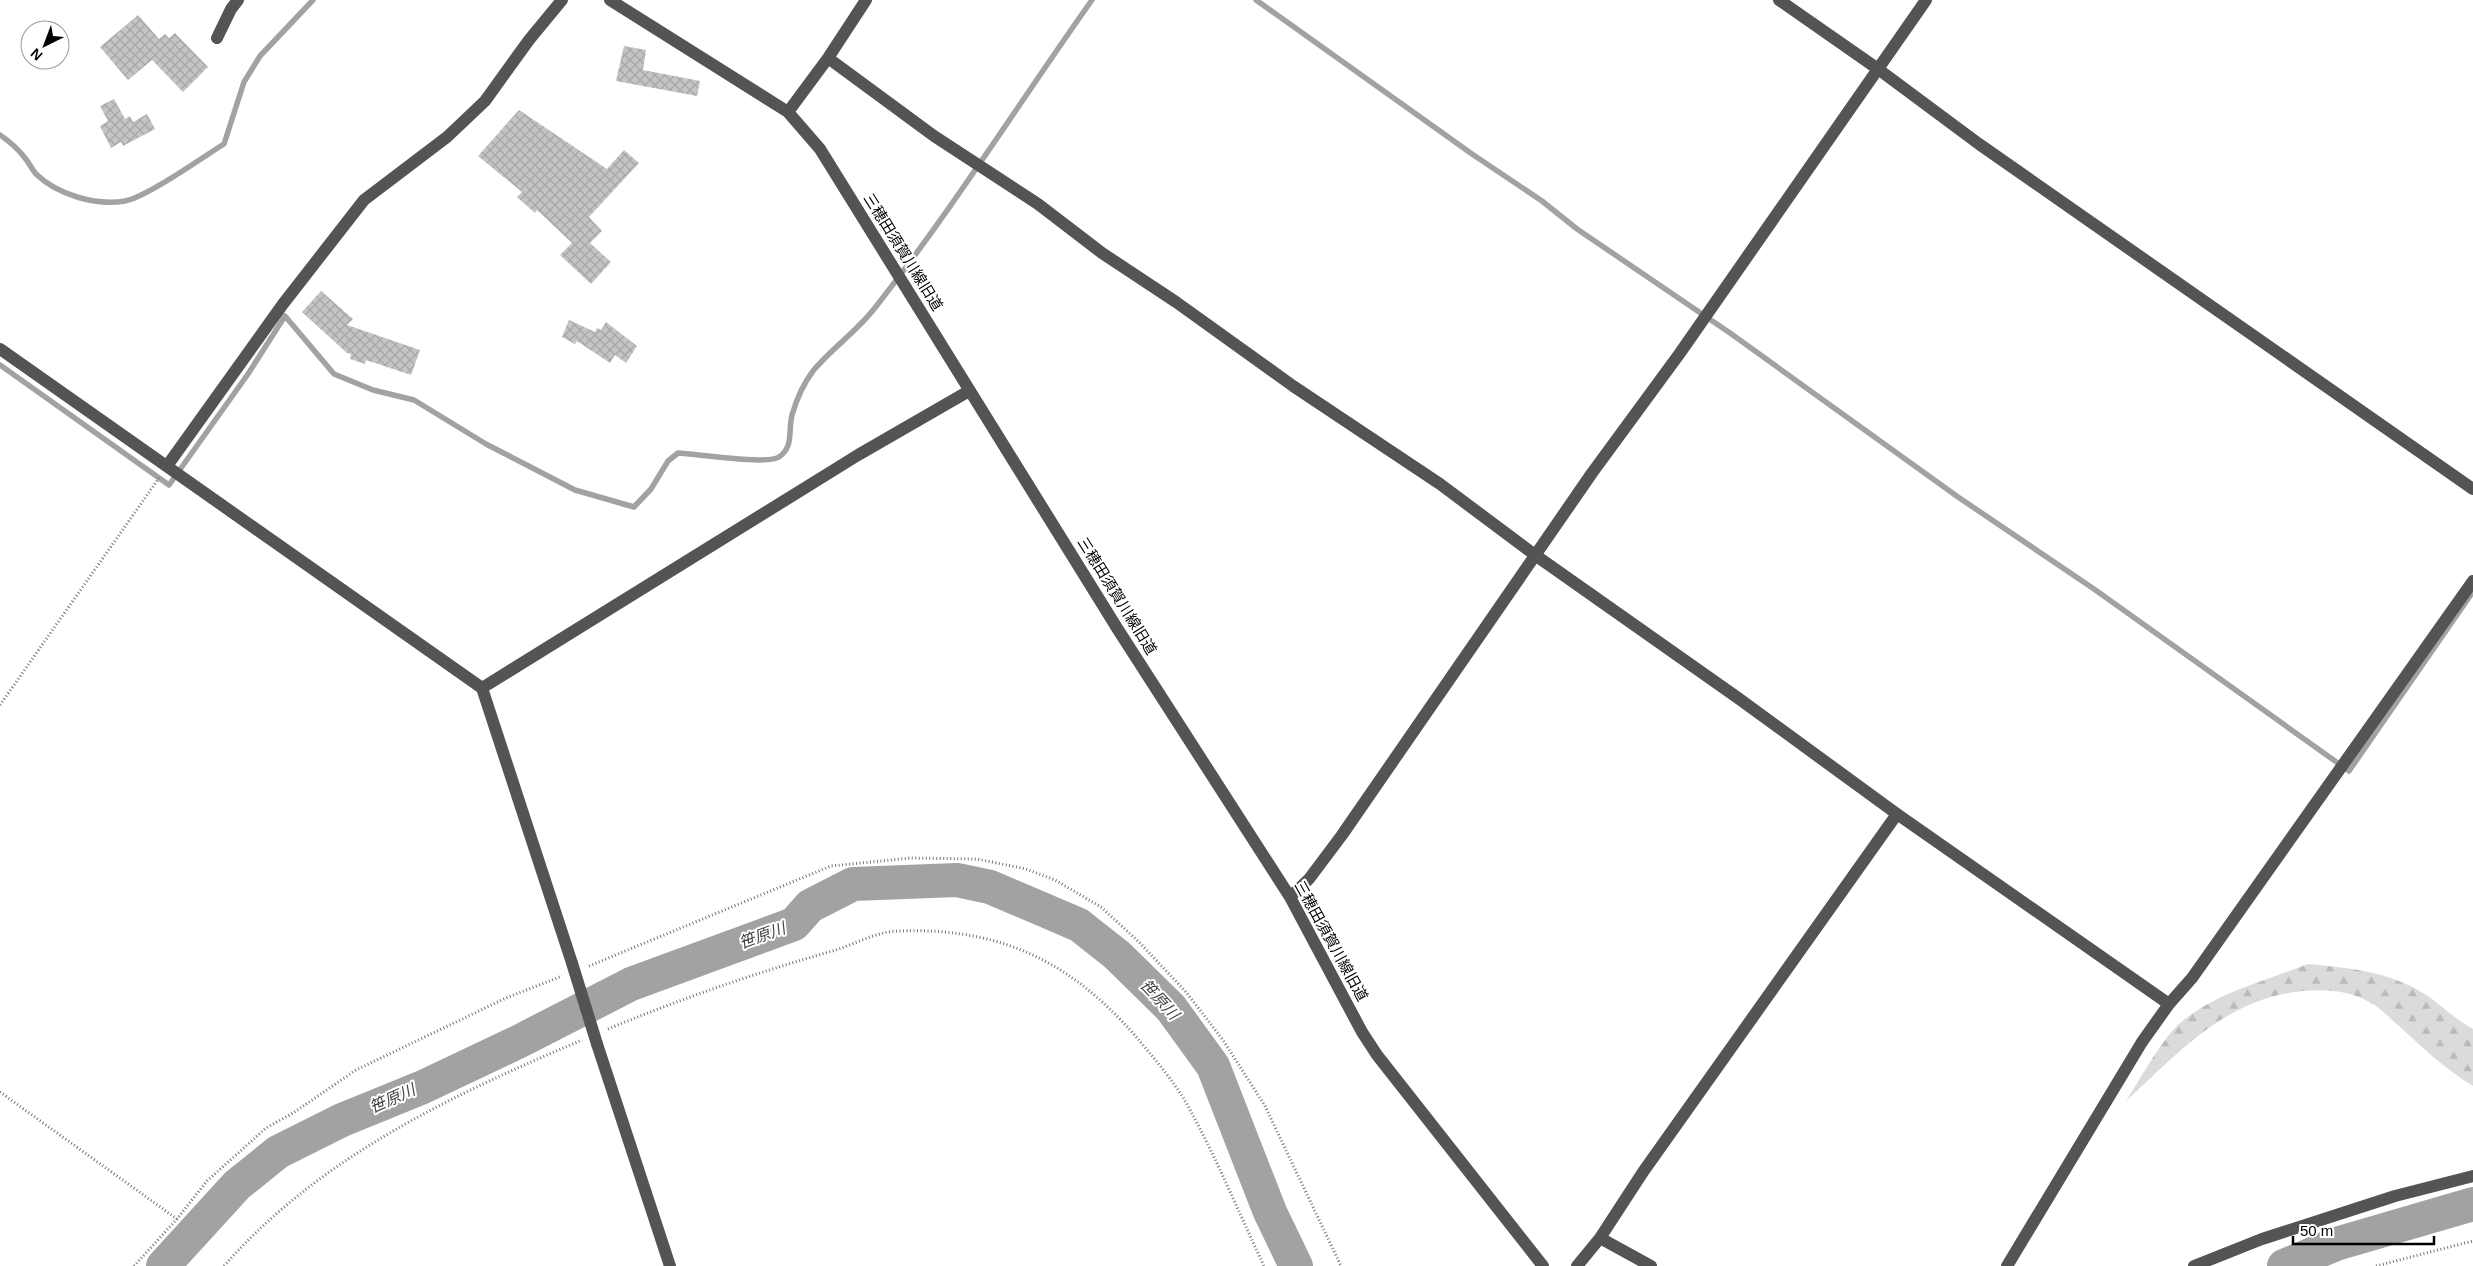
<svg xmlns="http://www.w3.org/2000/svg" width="2473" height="1266" font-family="Helvetica,'Noto Sans JP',sans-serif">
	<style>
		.forest { fill: url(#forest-firs) }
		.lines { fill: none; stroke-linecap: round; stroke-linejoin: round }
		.stream { stroke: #a2a2a2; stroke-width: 5.5 }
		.river { stroke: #a2a2a2; stroke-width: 34 }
		.building { fill: url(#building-cross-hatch) }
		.path { stroke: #767676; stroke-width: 3; stroke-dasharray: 1 2.5; stroke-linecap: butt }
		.minor { stroke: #545454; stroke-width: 12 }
		.minor-bridge { stroke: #545454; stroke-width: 12 }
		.labels { text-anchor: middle; stroke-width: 4; stroke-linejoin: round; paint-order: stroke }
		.street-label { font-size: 15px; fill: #000; stroke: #fff }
		.water-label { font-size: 16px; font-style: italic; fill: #434343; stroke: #fff }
	</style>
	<defs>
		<pattern id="forest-firs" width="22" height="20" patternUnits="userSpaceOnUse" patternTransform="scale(1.25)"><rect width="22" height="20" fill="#dbdbdb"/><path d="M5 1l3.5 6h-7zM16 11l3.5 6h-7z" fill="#bababa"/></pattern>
		<pattern id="building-cross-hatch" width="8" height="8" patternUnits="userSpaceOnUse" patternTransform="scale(1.25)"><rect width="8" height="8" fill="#c4c4c4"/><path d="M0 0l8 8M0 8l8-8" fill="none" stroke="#a7a7a7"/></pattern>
	</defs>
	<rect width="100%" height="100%" fill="#fff"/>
	<path class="forest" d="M2308 964C2349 968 2387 971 2423 993 2441 1004 2454 1019 2473 1029V1086C2445 1069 2423 1048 2399 1026 2391 1019 2382 1010 2373 1004 2352 991 2327 989 2303 991 2227 998 2180 1051 2126 1101 2141 1078 2160 1042 2179 1024 2212 994 2267 980 2308 964Z"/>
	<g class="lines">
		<path class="stream" d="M1256 0 1472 154 1542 201 1577 229 1730 333 1958 497 2094 589 2349 771 2472 593
			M0 135C9 141 18 149 25 158 29 163 32 169 36 174 58 195 96 206 125 201 147 197 203 157 224 144L244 82 260 56 313 0
			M0 365 169 485 248 374 285 316 334 374 373 390 414 400 486 444 575 490 634 507 651 489 668 461 678 453C697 454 767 465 779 457 794 447 788 430 792 415 796 401 804 383 813 371 831 349 856 332 874 309 952 210 1019 103 1092 0"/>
		<path class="river" d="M163 1266 237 1185 278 1152 342 1120 423 1087 520 1041 631 984 794 924 810 906 853 884 957 880 990 887 1079 925 1117 955 1171 1008 1213 1066 1270 1212 1296 1266
			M2284 1266 2336 1244 2473 1204"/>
	</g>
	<path class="building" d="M138 15 159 39 165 34 169 38 175 33 208 67 183 92 152 60 128 80 100 47Z
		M624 46 646 50 643 70 700 81 697 96 616 81Z
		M114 99 125 119 130 116 133 122 147 114 155 129 123 146 121 142 111 148 100 126 108 121 100 106Z
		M519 110 607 169 624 150 639 163 589 217 602 231 590 243 611 262 591 284 560 255 572 243 537 210 535 213 517 197 522 192 478 156Z
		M321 291 353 319 347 325 420 350 411 375 366 360 365 364 350 359 351 354 347 353 302 312Z
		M569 320 595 332 597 328 601 330 606 322 637 346 626 363 615 355 610 363 577 341 575 344 562 337Z"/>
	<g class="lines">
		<path class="path" d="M0 705 159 478
			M589 966 831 866 910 858 977 859 1026 869 1055 880 1101 907 1139 942 1186 992 1223 1040 1265 1106 1341 1266
			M608 1029C683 998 758 972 836 950 857 943 878 931 900 931 1009 927 1081 968 1148 1051 1162 1068 1177 1086 1188 1106 1216 1157 1239 1213 1264 1266
			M0 1092 177 1219
			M134 1266 177 1219 207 1181 266 1128 293 1113 356 1070 506 998 562 976
			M224 1266C320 1157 450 1096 582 1040
			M2376 1266 2473 1241"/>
		<path class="minor" d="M610 0 788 112 820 149 1117 628 1290 897 1362 1032 1377 1055 1543 1266
			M1779 0 1878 69 1979 144 2473 489
			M217 38 231 9 238 0
			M828 58 934 136 1038 204 1102 253 1176 302 1293 386 1440 484 1535 555 1738 698 1897 814 2169 1004
			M788 112 828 58 866 0
			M0 349 482 688 572 963
			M167 466 283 304 364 200 447 137 485 101 529 40 562 0
			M482 688 858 455 969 391
			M1290 897 1309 879 1342 835 1592 473 1680 353 1926 0
			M597 1044 670 1266
			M1600 1238 1651 1266
			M1577 1266 1600 1238 1643 1172 1897 814
			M2007 1266 2142 1042 2169 1004 2192 978 2473 581
			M2194 1266 2262 1239 2395 1196 2473 1176"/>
		<path class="minor-bridge" d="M572 963 597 1044"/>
	</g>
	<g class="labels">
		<g class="street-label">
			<text transform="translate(903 252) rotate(58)" y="5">三穂田須賀川線旧道</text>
			<text transform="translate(1117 596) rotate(58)" y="5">三穂田須賀川線旧道</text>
			<text transform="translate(1331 941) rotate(61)" y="5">三穂田須賀川線旧道</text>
		</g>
		<g class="water-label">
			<text transform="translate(762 935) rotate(-20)" y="6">笹原川</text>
			<text transform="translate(1160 999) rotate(47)" y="6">笹原川</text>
			<text transform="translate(392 1098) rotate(-24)" y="6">笹原川</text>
		</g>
	</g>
	<g transform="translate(45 45) rotate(222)"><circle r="24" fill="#ffffff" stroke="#999999"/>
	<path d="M0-4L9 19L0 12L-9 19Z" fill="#000000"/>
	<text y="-8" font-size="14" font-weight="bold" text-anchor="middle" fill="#000000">N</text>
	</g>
	<path d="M2293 1236v8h141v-8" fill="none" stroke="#000000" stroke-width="2.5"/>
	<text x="2300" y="1236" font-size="15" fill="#000000" stroke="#ffffff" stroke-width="4" paint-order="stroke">50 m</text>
</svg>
